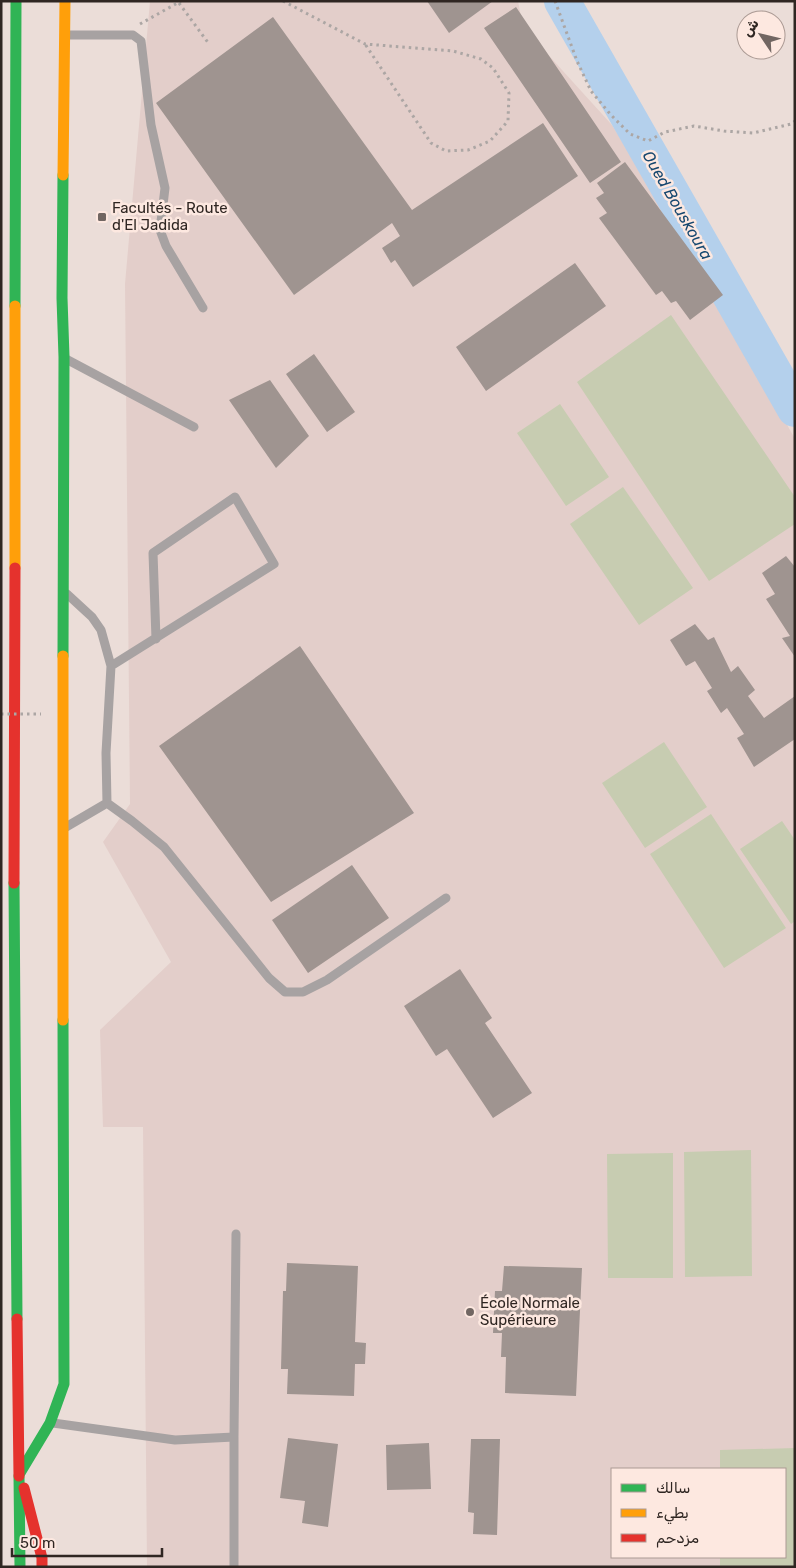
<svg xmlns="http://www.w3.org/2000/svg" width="796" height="1568" font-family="Rubik,'Noto Naskh Arabic',sans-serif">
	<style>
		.education { fill: #e3ceca; fill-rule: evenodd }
		.green { fill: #c7ccb1 }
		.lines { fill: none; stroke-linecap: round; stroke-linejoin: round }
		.river { stroke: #b4d0ec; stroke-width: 36 }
		.building { fill: #9f9490 }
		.path { stroke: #aca6a4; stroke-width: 3; stroke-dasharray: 2.5 4; stroke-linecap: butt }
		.lane { stroke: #a7a2a2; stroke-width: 9 }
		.fast { stroke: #30b455; stroke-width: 11 }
		.slow { stroke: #ff9f0a; stroke-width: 11 }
		.jam { stroke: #e5322d; stroke-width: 11 }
		.path-bridge { stroke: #aca6a4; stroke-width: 3; stroke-dasharray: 2.5 4; stroke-linecap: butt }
		.poi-dot { fill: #716662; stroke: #fde8e0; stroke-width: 2 }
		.labels { text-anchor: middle; stroke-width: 5; stroke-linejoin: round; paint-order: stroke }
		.poi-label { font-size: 15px; fill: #2f2622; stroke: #fde8e0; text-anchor: start }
		.water-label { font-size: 16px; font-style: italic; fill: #16476f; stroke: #fde8e0 }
	</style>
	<rect width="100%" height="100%" fill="#ebddd8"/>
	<path class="education" d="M150 1H518L523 27 612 125 696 262 795 439V1567H147L143 1127H103L100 1030 171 962 103 842 130 804 125 284ZM612 1469H785V1557H612Z"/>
	<path class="green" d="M671 315 795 497V524L709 581 577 382Z
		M560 404 609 477 566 506 517 433Z
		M623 487 693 588 639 625 570 524Z
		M664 742 707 807 645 848 602 783Z
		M711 814 786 928 724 968 650 854Z
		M782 821 795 840V921L791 924 740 849Z
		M751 1150 752 1276 685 1277 684 1152Z
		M673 1153V1278H608L607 1154Z
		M795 1448V1567H720V1557H785V1469H720V1450Z"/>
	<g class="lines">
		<path class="river" d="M562 1 795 409"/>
	</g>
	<path class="building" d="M427 1H493L449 33Z
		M516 7 621 162 590 183 484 28Z
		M273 17 412 210 543 123 578 176 413 287 395 260 391 263 382 248 400 236 392 223 294 295 156 103Z
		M625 162 723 295 690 320 676 301 671 303 662 291 656 295 599 218 607 213 596 198 604 193 597 183Z
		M575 263 606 306 486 391 456 347Z
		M314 354 355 412 327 432 286 374Z
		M270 380 309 436 276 468 229 400Z
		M786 556 795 567V657L782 638 790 636 766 599 775 594 762 573Z
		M695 624 708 640 714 637 731 672 738 666 755 690 748 696 764 718 795 696V739L754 767 737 738 744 734 727 708 721 713 707 691 712 688 695 661 686 666 670 640Z
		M300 646 414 813 271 902 159 746Z
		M352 865 389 918 308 973 272 920Z
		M460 969 492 1018 485 1023 532 1093 493 1118 447 1049 436 1056 404 1006Z
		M287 1263 358 1266 355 1342 366 1343 365 1364H355L354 1396 287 1394 288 1369H281L283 1291H286Z
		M504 1266 582 1268 576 1396 505 1393 506 1357H501L502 1333H493L495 1291H502Z
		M288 1438 338 1444 328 1527 302 1523 305 1501 280 1498Z
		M471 1439H500L497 1535 473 1534 474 1513 468 1512Z
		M429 1443 431 1489 387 1490 386 1445Z"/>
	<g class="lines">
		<path class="path" d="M283 1 365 44 453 51 481 59 493 68 509 93 508 121 490 141 468 150 446 151 431 143 365 44
			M555 1 577 61 591 91 611 115 630 134 648 141 665 132 694 126 724 131 753 133 791 124 795 121
			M179 3 209 44
			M140 24 181 1"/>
		<path class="lane" d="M65 35H133L141 41 151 125 165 188 160 230 166 246 203 308
			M66 359 194 427
			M67 594 92 617 101 630 111 666 106 753 107 803
			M111 666 274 564 235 497 153 553 156 639
			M66 827 107 803 132 821 164 847 269 978 285 992H303L327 980 446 898
			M53 1423 175 1440 234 1437V1567
			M234 1437 236 1234"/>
		<path class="fast" d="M15 306 16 1
			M63 656 64 357 62 298 63 175
			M14 883 17 1319
			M20 1473 50 1423 64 1384 63 1020
			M19 1476 20 1567"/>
		<path class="slow" d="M63 175 65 1
			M15 568V306
			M63 1020V656"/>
		<path class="jam" d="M14 883 15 568
			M17 1319 19 1476
			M24 1488 42 1558V1567"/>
		<path class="path-bridge" d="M1 714H41"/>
	</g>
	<g class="poi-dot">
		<rect x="97" y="212" width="10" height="10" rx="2.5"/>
		<circle cx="470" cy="1312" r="5"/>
	</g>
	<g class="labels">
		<g class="poi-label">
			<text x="112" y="213">Facultés - Route<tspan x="112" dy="17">d'El Jadida</tspan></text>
			<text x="480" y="1308">École Normale<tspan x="480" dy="17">Supérieure</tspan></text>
		</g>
		<g class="water-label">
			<text transform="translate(678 205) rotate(60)" y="6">Oued Bouskoura</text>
		</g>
	</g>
	<rect width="796" height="1568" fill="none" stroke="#2f2622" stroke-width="5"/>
	<rect x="611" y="1468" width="175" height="90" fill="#fde8e0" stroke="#ab9a94"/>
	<rect x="621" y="1484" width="25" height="8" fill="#30b455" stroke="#ab9a94"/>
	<text x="656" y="1493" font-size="15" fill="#2f2622">سالك</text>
	<rect x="621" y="1509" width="25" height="8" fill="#ff9f0a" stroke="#ab9a94"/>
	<text x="656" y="1518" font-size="15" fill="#2f2622">بطيء</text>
	<rect x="621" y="1534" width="25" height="8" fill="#e5322d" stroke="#ab9a94"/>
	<text x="656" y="1543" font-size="15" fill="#2f2622">مزدحم</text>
	<g transform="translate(761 35) rotate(305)"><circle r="24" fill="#fde8e0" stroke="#ab9a94"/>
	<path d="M0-4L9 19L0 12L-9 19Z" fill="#716662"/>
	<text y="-8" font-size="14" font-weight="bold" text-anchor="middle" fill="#2f2622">ش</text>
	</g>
	<path d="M12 1548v8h150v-8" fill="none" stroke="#2f2622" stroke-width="2.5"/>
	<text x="20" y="1548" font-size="15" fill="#2f2622" stroke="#fde8e0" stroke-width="4" paint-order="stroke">50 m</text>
</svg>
